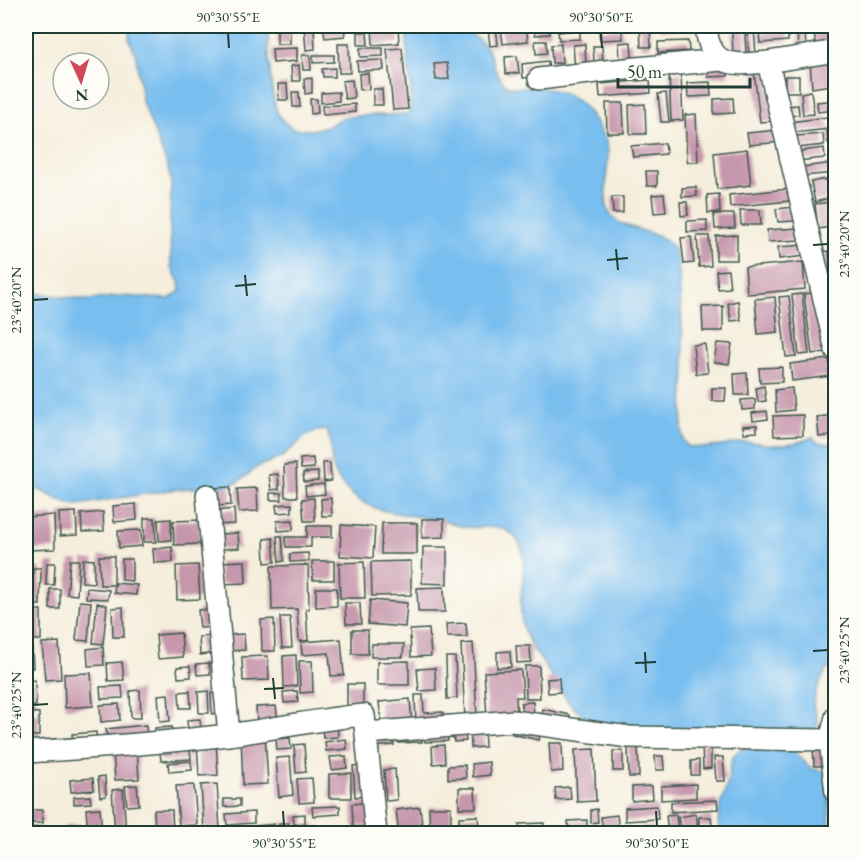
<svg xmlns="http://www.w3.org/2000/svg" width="861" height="859" font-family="'EB Garamond',serif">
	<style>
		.water { fill: #78beef; stroke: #4c7e92; stroke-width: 1.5 }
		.building { fill: #c696ac }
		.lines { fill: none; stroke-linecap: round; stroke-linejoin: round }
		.street-casing { stroke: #3f584d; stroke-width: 24 }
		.street { stroke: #fff; stroke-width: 21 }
		.ticks { fill: none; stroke: #1f3d34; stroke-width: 2 }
		.neatline { fill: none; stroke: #1f3d34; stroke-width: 2 }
		.ticks-label { font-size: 15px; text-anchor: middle; fill: #1f3d34 }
	</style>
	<rect width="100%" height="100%" fill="#fdfcf7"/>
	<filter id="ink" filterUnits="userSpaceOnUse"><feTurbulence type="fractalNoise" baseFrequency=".0167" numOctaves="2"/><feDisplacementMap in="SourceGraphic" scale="12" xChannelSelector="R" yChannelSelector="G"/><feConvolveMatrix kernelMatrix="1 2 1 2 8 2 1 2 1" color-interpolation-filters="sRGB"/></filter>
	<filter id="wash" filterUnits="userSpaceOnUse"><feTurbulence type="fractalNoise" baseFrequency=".008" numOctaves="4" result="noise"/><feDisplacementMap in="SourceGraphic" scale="24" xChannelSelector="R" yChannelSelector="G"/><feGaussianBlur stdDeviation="1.35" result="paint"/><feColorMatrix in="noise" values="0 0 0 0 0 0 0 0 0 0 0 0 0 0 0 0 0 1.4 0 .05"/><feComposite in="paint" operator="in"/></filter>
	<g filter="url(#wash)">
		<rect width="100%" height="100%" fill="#f5eedc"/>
		<path class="water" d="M131 26H268C268 45 270 100 279 116 282 121 289 125 293 129L311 130 329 126 339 119 355 116 408 114C416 97 405 58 407 37 410 35 414 31 418 30 440 24 473 29 486 47 494 59 495 79 508 86 514 89 524 87 531 87 565 88 585 100 600 130 604 137 608 144 608 151 609 168 600 207 613 218 629 232 657 229 671 245 674 249 676 256 678 262L685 371 682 429 683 439 687 446C707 450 724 445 743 442 754 441 765 445 776 445 789 445 801 442 813 437L818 443 835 444V665L826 670 816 691 813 706 818 722 816 728 806 732C768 732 731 731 693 730 658 730 618 735 586 717 568 707 560 688 549 672 530 643 519 636 521 599 522 576 531 546 509 532 496 523 479 529 465 527 457 526 451 522 443 520 404 513 363 517 338 478 328 464 334 446 327 430L316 431 305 437 282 457 259 466 238 482 227 486 176 489 77 505 65 503 26 483V292L89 300 121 296 169 299 180 291 179 282 171 266 170 223 171 182 168 167 142 101 136 56 129 38Z
			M744 748 791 749 812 769 828 772 830 830 793 834H720C714 818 724 796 728 781 730 773 729 764 733 757 735 752 739 750 744 748Z"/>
		<g id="blocks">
			<path class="building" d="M277 26H290V44H277Z
				M304 26H314L315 49 306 50Z
				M323 26H344L345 36 325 38Z
				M372 26H398L399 43 373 45Z
				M501 26H526L528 41 503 44Z
				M534 26H549L550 34 535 35Z
				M640 26H650L651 47H641Z
				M660 26H687V29L660 30Z
				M814 26H831L832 42 815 43Z
				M496 27 498 45 490 46 488 28Z
				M754 28 756 55 749 56 747 29Z
				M797 28H805L806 51H798Z
				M622 29 623 39 600 40 599 30Z
				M580 30V39L559 40 558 32Z
				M788 31V41L760 43 759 33Z
				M358 32H367L368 45H358Z
				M745 32 746 54 733 55 732 33Z
				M535 41H546L547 53 536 54Z
				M688 41 689 51 658 53V42Z
				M631 42 632 58 620 60 619 43Z
				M338 44H349L350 73H339Z
				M561 44 562 63H552L551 45Z
				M585 44 586 68 575 69 573 45Z
				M593 46H602L603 62H594Z
				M297 48V61L273 63 272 49Z
				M360 48H383V56L360 57Z
				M402 48 408 109 393 110 387 49Z
				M302 55H310L311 70H303Z
				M313 55H334V62L313 63Z
				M517 56 519 73 506 74 505 57Z
				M828 59 831 85 812 88 810 61Z
				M383 60 384 70 358 71 357 61Z
				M548 61 549 75 523 78 522 64Z
				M727 62 728 76 708 77V63Z
				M447 63 449 79 436 80 434 64Z
				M299 65 300 81H292L291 66Z
				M335 68V77H323L322 69Z
				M767 69 773 121 760 122 754 71Z
				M368 73 369 89 360 90 359 74Z
				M669 73H681L683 120 671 121Z
				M785 76H799V92H785Z
				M312 78V93L305 94 304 79Z
				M352 80 354 98 345 99 342 81Z
				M650 80 651 93 600 97 599 84Z
				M710 82 711 96 688 97 687 83Z
				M278 84H287L288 100H279Z
				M373 89H382L383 105H373Z
				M811 91 814 114 803 115 801 93Z
				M292 92H299L300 107H293Z
				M339 92V101L321 103V93Z
				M666 93 669 122H661L658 94Z
				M733 98 734 113 714 114V99Z
				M310 99H317L318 113 311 114Z
				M836 100V110L818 112 817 102Z
				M606 103H623L624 133H607Z
				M355 104V112L323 115 322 106Z
				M645 104 646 134H630L629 105Z
				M798 105 799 115 785 116 784 106Z
				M696 114 698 162H687L685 115Z
				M827 117 829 129 793 133 791 122Z
				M779 130 781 142 749 145 747 133Z
				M836 130V142L828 143 827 131Z
				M823 134 824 145 797 148 796 136Z
				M665 143 666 154 633 157 631 146Z
				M824 148 825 158 796 161 795 152Z
				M747 149 751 185 717 189 714 153Z
				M834 163 835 173 803 176 802 167Z
				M646 171H657V186H647Z
				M826 179 830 198 815 202 811 182Z
				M696 187 697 196 682 197V188Z
				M788 189 789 201 730 207 729 195Z
				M664 194 666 212 654 213 652 195Z
				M719 194 720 212 708 213 707 195Z
				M612 197H623V213H613Z
				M680 202H687L688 215 681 216Z
				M830 202 832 227 818 229 815 204Z
				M794 207 795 221 778 222 776 209Z
				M740 210H760L761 225H741Z
				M714 214H734L735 228 715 229Z
				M707 220V231L687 232V221Z
				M799 228 800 240 768 242 767 230Z
				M737 235V260H716V236Z
				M697 236H709L711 266 699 267Z
				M828 236H836V262H831Z
				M691 237 694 263 684 264 681 238Z
				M805 245 806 256 779 259 778 247Z
				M829 251 831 279 822 280 820 252Z
				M803 262 805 289 747 294 745 267Z
				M728 270 730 288 718 289 716 271Z
				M818 292 825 352 812 354 804 294Z
				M802 294 809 354 799 355 792 295Z
				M789 296 796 356 786 357 779 297Z
				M775 297 778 332 758 334 755 299Z
				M738 301 741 320 731 321 728 303Z
				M723 306V331H703L702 307Z
				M717 343 732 344 729 364 714 362Z
				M705 344 708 373 696 374 693 345Z
				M829 359 831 376 792 381 790 364Z
				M782 367V382L760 383 759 368Z
				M747 373 748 395H735L734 374Z
				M764 386 766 401 758 402 756 388Z
				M712 388H726L725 401H712Z
				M792 388 794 410 776 412 775 390Z
				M755 399V409L742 410 741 400Z
				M767 411 768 419 753 421 752 413Z
				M803 415V435L774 436 773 416Z
				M836 415V435L819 437 817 417Z
				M757 425V432L744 433 743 426Z
				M313 458 314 468 301 469 300 459Z
				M323 463H330L331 481 324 482Z
				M296 464 297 497H285L284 465Z
				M318 472V481L304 482 303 473Z
				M278 474 279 489 271 490 269 475Z
				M324 484 325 494 306 496 305 486Z
				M230 487 231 505 215 506 214 488Z
				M257 488 258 511 239 512 237 489Z
				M270 493H281L282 500H270Z
				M314 498 315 521H304L302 499Z
				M331 498 332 516H322L321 499Z
				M136 504 137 520 114 522 113 506Z
				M292 504V512L277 513 276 505Z
				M234 509 235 524 216 525 215 511Z
				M76 512 77 535 60 536 59 513Z
				M103 512 104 531 82 532 81 514Z
				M54 515 55 549 26 550V517Z
				M144 518H155L156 542H144Z
				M171 519V540L159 541 158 520Z
				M422 519H444V537L422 538Z
				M200 520 201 544 174 545 173 521Z
				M293 520V530L278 531 277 521Z
				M382 523H417V554H381Z
				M341 525 375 527 373 558 340 556Z
				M307 526H332V537H311V547H286L285 537H307Z
				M141 530 142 546 119 548 118 531Z
				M238 533 239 548 221 549 220 534Z
				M277 536H282L284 561 279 562Z
				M273 538 275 562 265 563 264 539Z
				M172 547 173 562 154 563 153 549Z
				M423 547H447V584L422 583Z
				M308 553 309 561 290 562V554Z
				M99 556H114V585H100Z
				M83 559 94 560V583L82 582Z
				M122 559H132V581L122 580Z
				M70 560H79L77 595 67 594Z
				M245 561 246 583 220 584 219 562Z
				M312 561H334V580H313Z
				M411 561V595L372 596 371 562Z
				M364 562 365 598H340L339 563Z
				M47 563H55L54 585H46Z
				M198 565 200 599 177 600 176 566Z
				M308 565 309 609H306L308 641H299L297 609 272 610 271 566Z
				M33 568H41L40 605H32Z
				M115 583 137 585 136 595 114 593Z
				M444 587 445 612H418L417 588Z
				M87 588 109 590 108 599 86 598Z
				M316 588H337V606L316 607Z
				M50 589H60V609H50Z
				M370 600 407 603 405 627 368 624Z
				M80 601 91 602 88 641 76 640Z
				M97 603 107 605 103 644 93 643Z
				M345 603H360L361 624H346Z
				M123 607 124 637H113L112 608Z
				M214 609 215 627 200 628 198 610Z
				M30 610H41V640H30Z
				M280 617H290L292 648H282Z
				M274 619 275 651H262L261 620Z
				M466 623 467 637H447L446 624Z
				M429 629 431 656 411 657 410 630Z
				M352 630H368V654H352Z
				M181 633 183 657 158 659 156 635Z
				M244 634 245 650 229 651 228 635Z
				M215 636 216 653 200 655 199 637Z
				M341 639 344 675 331 676 329 653 302 655 301 642Z
				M59 642 61 679 45 680 42 643Z
				M473 643 477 717 465 718 461 644Z
				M372 644H404L403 657H371Z
				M516 646H530L531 662 517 663Z
				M26 647H32L33 668H26Z
				M103 647 104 665 88 666 87 649Z
				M510 651 511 667 497 668V652Z
				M296 655 297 686 284 687 283 656Z
				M268 656 269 680 243 681 242 657Z
				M446 657H455L457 698 447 699Z
				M299 661H312L313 692 300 693Z
				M409 661V685H377V662Z
				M122 662 124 680 108 681 107 663Z
				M209 663 210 674 197 675 196 664Z
				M190 666 191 677 178 678 177 667Z
				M525 666H539L540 698H526Z
				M435 668 436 690 419 691 417 669Z
				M521 670 523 697H516L517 715 487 717 484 672Z
				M91 673 93 706 65 708 64 674Z
				M559 678 560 692 548 693 547 679Z
				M35 680 36 706 26 707V681Z
				M347 684H363V708H347Z
				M122 686 123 698 101 699 100 687Z
				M140 690 141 718H131L130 691Z
				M190 691 191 708H180L179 692Z
				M208 691 209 713H199L198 692Z
				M297 691 298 702 284 703 283 692Z
				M211 693H220L221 713 212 714Z
				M168 694 170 721 160 722 158 695Z
				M415 695H423L424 713 443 712V722L416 723Z
				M410 699 412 726 382 729 379 702Z
				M533 702 534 716 523 718 521 703Z
				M119 704 120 720 101 722 100 705Z
				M276 706 278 721 257 723 256 707Z
				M543 709 570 715 568 726 541 719Z
				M28 712 39 713V736H28Z
				M200 719 201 730 188 731 187 720Z
				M337 722 338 737 323 738 322 723Z
				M514 724 541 730 539 740 512 734Z
				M146 725 147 739 108 742 106 729Z
				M484 726 485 747 471 748 470 727Z
				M172 727V737L155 738V728Z
				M464 727 466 741 454 742 453 728Z
				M96 732 97 741 73 743 72 734Z
				M421 732 422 742 399 743V733Z
				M447 732 448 741 425 742V733Z
				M265 733 268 784 243 785 241 735Z
				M393 735 394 745 372 747 371 737Z
				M290 738 291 749 277 750 276 739Z
				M346 739 347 749 326 751 325 742Z
				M216 741 218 775 199 776 197 742Z
				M711 742V768L703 769 702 743Z
				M549 743H562L563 771 551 772Z
				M304 744 306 772 296 773 294 745Z
				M444 745 445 763 433 764 432 746Z
				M813 745H823L824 766H814Z
				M628 746H638L639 777H629Z
				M137 749 139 779 115 780 113 750Z
				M594 749 596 801 577 802 575 750Z
				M190 750 191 759 161 761 160 752Z
				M613 751H623V771H613Z
				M346 756 347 768 332 770 330 757Z
				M655 756H663L664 770H656Z
				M290 757 293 795 279 797 276 758Z
				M714 757H723L725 781H716Z
				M699 760V775H691V761Z
				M191 761 192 770 169 772 168 763Z
				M489 762 490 775 473 777 472 764Z
				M364 765 366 796 355 797 353 766Z
				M465 765 466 778 448 779V766Z
				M395 769 397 800 386 801 384 770Z
				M351 773V798H329V774Z
				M105 776 106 796 100 797 98 777Z
				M93 778 94 790 71 792 70 780Z
				M312 778 314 802 299 803 297 779Z
				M217 784 220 829 204 830 201 785Z
				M696 784V798L661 800V786Z
				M137 785 139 805 127 806 125 786Z
				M194 785 197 825 179 826 176 786Z
				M652 786 653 799 632 801V787Z
				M570 787 571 799 556 800 555 788Z
				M459 788H475L476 808H459Z
				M123 789 126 834H115L112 790Z
				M90 796 91 803 74 804V797Z
				M224 799H240V806L224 807Z
				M717 800 718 809 671 812V802Z
				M371 802 372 826 353 827 352 804Z
				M340 806V814L313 816 312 807Z
				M657 806 658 819 625 821V808Z
				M420 807 423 834H399L396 810Z
				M429 807H451V832L430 833Z
				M100 808 102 834H88L86 809Z
				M597 809 598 822 591 823V810Z
				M26 810H42L43 823H26Z
				M154 810H172L173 834H155Z
				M254 812V823L227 825 226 814Z
				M305 814V823L294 824 293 815Z
				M696 814 699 834H681L678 817Z
				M617 815 619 830 603 832 601 817Z
				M676 815 678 830 668 831 666 816Z
				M478 816 479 827 460 828 459 817Z
				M699 817H711L712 827H699Z
				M587 820V829L569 830 568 821Z
				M279 823H289V834H279Z
				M544 823 545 834H520L519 824Z
				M80 824 81 834H65L64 825Z
				M274 824 275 834H251L250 827Z
				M315 825V834H294L293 826Z
				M42 827 43 834H28V828Z
				M641 827H653V834H641Z"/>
		</g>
	</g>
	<g filter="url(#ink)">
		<use href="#blocks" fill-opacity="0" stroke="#3f584d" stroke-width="1.5"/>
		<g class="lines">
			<g class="street-casing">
				<path id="street" d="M706 26C709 69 734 65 768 62L836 350
					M768 62 836 51
					M539 79 605 71 721 60
					M207 495 229 735
					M836 717 830 740 836 793
					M366 733 513 721 629 737 830 740
					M26 752C93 748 161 743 228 735 274 729 318 719 364 715L376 834"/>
			</g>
			<use href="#street" class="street"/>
		</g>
	</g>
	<path class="ticks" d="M228 33 229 48M601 33 602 48M813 245 828 244M616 249 618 270M607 260 628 258M245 275 247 296M235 286 256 284M33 300 48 299M813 651 828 650M645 652 646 673M635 663 656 662M273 678 275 699M264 689 284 688M33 705 48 704M283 811 284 826M656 811 657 826"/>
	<rect width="861" height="859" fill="none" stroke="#fdfcf7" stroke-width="66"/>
	<g transform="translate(81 81) rotate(176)"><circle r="28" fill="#fdfcf7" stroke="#a4b0a9" stroke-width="1.5"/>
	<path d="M0-4.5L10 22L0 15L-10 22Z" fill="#d1495b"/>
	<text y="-9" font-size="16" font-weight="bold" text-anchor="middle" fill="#1f3d34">N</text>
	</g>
	<path d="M618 78v9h132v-9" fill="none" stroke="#1f3d34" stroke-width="3"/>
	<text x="627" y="78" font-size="18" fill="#1f3d34" stroke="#fdfcf7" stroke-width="4.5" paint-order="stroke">50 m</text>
	<rect x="33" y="33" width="795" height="793" class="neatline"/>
	<g class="ticks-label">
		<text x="228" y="22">90°30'55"E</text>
		<text x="601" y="22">90°30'50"E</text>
		<text transform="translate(844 244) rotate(-90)" y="5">23°40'20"N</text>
		<text transform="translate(16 300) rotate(-90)" y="5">23°40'20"N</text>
		<text transform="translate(844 650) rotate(-90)" y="5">23°40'25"N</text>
		<text transform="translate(16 705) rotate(-90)" y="5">23°40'25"N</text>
		<text x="284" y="848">90°30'55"E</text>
		<text x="657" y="848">90°30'50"E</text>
	</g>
</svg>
